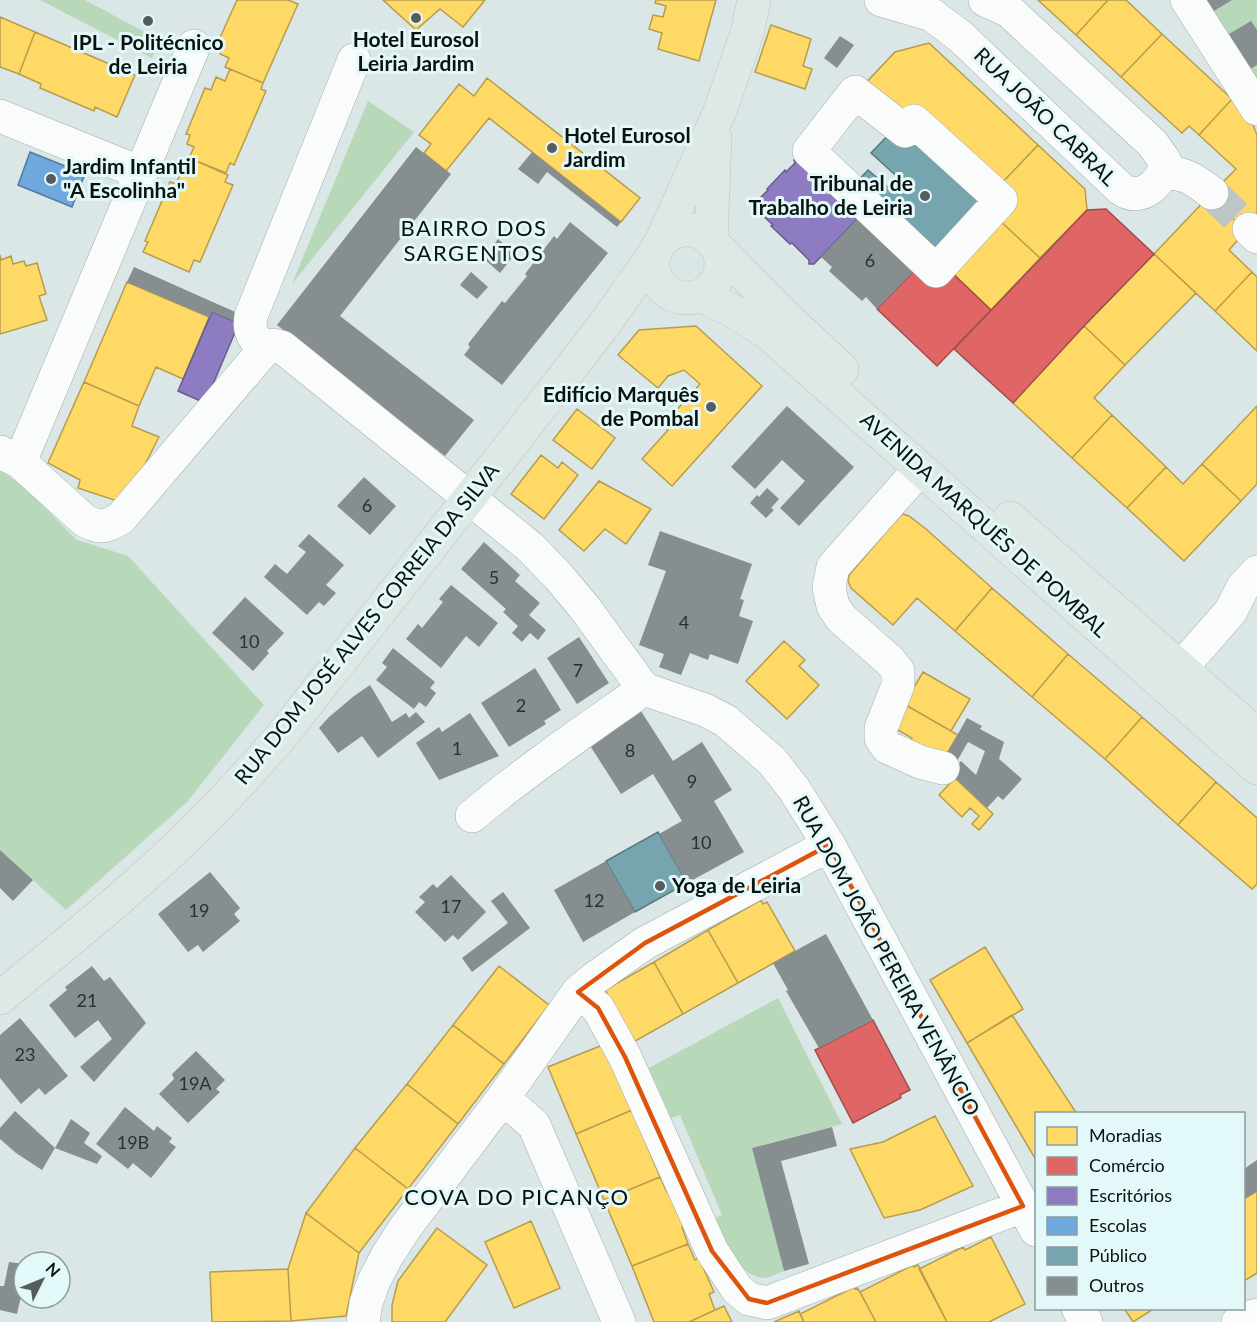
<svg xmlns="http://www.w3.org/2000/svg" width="1257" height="1322" font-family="Lato,sans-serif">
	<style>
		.green { fill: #b7d8b9 }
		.homes { fill: #ffd966; stroke: #b69d4d; stroke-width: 1.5 }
		.shops { fill: #e06666; stroke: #a04d4d; stroke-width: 1.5 }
		.offices { fill: #8e7cc3; stroke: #675c8e; stroke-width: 1.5 }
		.schools { fill: #6fa8dc; stroke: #517b9f; stroke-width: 1.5 }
		.public { fill: #76a5af; stroke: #567980; stroke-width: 1.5 }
		.building { fill: #868e8f }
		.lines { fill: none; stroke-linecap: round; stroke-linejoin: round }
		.minor-tunnel { stroke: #bcc6c6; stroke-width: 33; stroke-dasharray: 33 16; stroke-linecap: butt }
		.minor-casing { stroke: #a4acac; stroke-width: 34 }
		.major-casing { stroke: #bdc2c2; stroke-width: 34 }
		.minor { stroke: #fafbfb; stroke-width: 33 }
		.major { stroke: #dee9e6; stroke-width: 33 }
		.marked { fill: none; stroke: #dd550c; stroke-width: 4.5; stroke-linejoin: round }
		.poi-dot { fill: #545c5c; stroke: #e3f8f8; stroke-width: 2 }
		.labels { text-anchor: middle; stroke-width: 6; stroke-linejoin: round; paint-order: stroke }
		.number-label { font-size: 18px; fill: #2a3131 }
		.poi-label { font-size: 21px; font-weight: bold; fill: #0b1212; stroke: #e3f8f8; text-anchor: start }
		.street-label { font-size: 21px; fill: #0b1212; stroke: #e3f8f8 }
		.neighbourhood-label { font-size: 22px; letter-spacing: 1.5px; fill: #0b1212; stroke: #e3f8f8 }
	</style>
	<rect width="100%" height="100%" fill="#dbe6e6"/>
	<path class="green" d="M40 0H85L161 41 152 58Z
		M1200 0H1257V91Z
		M368 101 414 132 292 284Z
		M0 470 25 488 77 540 128 556 264 705 187 802 66 910 0 850Z
		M778 998 842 1124 752 1148 784 1271 766 1278 757 1277 749 1273 736 1263 713 1219 722 1215 680 1115 671 1118 649 1068Z"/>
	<path class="homes" d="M237 0H288L298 4 263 83 225 67 229 58 220 54 225 45 218 42Z
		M383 0H485L463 27 440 9 416 30Z
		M656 0H716L699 61 658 49 662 33 649 29 653 15 663 17 666 6 655 3Z
		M1038 0H1108L1076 35Z
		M1108 0H1126L1162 34 1121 77 1076 35Z
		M0 17 35 32 19 74 0 67Z
		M771 25 811 39 803 66 812 69 805 89 755 72Z
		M35 32 135 75 117 117 95 107 94 111 40 88 41 84 19 74Z
		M1162 34 1232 99 1199 135 1189 126 1182 133 1121 77Z
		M929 43 1038 145 998 187 861 88 895 52Z
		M230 69 263 83 261 89 266 91 234 165 230 163 226 173 189 158 194 147 187 144 190 135 186 134 205 88 211 90 216 77 225 81Z
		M487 78 640 198 621 222 489 118 446 171 424 153 431 144 419 135 459 84 474 96Z
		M1232 99 1250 117 1257 135V220L1246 231 1209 196 1236 169 1199 135Z
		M1038 145 1085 189 1087 210 1040 258 998 219V187Z
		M194 160 228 175 225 182 233 185 200 262 194 260 189 272 143 252 148 242 145 241 170 182 176 184 182 170 189 173Z
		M1209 196 1246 231 1229 250 1252 272 1215 311 1154 254Z
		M998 219 1040 258 991 310 949 270Z
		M1154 254 1196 293 1125 365 1084 326Z
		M0 255 1 260 11 256 13 264 24 261 26 266 37 263 46 294 39 296 47 320 0 334Z
		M1252 272 1257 277V351L1215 311Z
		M127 282 209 317 183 379 156 367 139 406 84 382Z
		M696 326 762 386 672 486 642 459 668 430 663 425 700 384 684 370 668 376 658 388 618 355 639 330Z
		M1084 326 1125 365 1094 398 1112 415 1072 458 1013 403Z
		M84 382 139 406 132 426 159 437 136 482 117 501 78 488 80 480 48 463Z
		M1257 406V484L1241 501 1202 464Z
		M577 409 615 438 592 469 553 440Z
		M1112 415 1166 467 1127 508 1072 458Z
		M541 455 558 468 562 462 578 475 544 519 511 494Z
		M1202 464 1241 501 1184 561 1127 508 1166 467 1183 484Z
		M599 481 651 509 626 544 605 529 584 551 559 530Z
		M903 514 909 516 926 529 992 588 955 631 917 598 893 625 851 588 848 581 849 575 899 517Z
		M992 588 1068 654 1032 697 955 631Z
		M784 641 805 660 799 666 819 685 787 719 746 681Z
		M1068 654 1142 717 1105 759 1032 697Z
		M923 672 970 699 951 731 904 704Z
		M904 704 958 735 945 757 910 743 912 738 891 726Z
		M1142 717 1216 782 1178 825 1105 759Z
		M955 778 993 814 979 830 972 824 979 816 970 808 962 817 939 795Z
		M1216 782 1257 818V884L1252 889 1178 825Z
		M761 900 763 904 767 902 795 951 738 983 708 930Z
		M708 930 738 983 683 1014 654 962Z
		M985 947 1023 1009 967 1043 930 980Z
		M654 962 683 1014 630 1044 603 996 607 993 605 990Z
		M499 966 549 1005 504 1064 453 1025Z
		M1012 1015 1077 1114H1036V1160L967 1043Z
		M453 1025 504 1064 458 1124 407 1084Z
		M605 1044 632 1110 576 1134 548 1067Z
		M407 1084 458 1124 408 1189 355 1148Z
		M632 1110 660 1177 604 1200 576 1134Z
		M935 1116 973 1186 920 1210 884 1218 850 1149 883 1142Z
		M355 1148 408 1189 359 1253 306 1213Z
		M660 1177 667 1192 672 1190 686 1225 682 1227 688 1244 632 1266 604 1200Z
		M1257 1191V1273L1244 1281V1199Z
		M306 1213 359 1253 346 1316 291 1321 288 1269Z
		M531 1221 560 1288 514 1308 485 1242Z
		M437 1228 487 1265 445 1322H392V1305L398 1281Z
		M991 1237 1025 1304 989 1322H947L919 1269 963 1247 965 1250Z
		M688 1244 695 1260 699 1258 714 1292 709 1294 715 1310 689 1322H654L632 1266Z
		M913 1265 914 1267 918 1265 947 1322H876L860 1292Z
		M288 1269 291 1321 212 1322 210 1272Z
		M854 1287 855 1289 857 1288 860 1292 876 1322H804L800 1314Z
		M724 1306 732 1322H689L715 1310Z
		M1124 1308H1155L1133 1322Z
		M799 1311 804 1322H774Z"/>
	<path class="shops" d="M1106 209 1154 254 1084 326 1013 403 954 349 1087 210Z
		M919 266 949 270 991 310 937 366 877 309Z
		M873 1020 910 1090 900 1095 901 1098 853 1123 815 1050Z"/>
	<path class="offices" d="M804 157 863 213 814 264H809V260L792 243 790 244 771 226 773 225 755 208 752 209 753 202H756L768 190 767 189 785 170 786 172 795 163 794 160Z
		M212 312 239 323 205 403 178 391Z"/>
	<path class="schools" d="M30 152 85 174 72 207 18 185Z"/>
	<path class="public" d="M894 129 915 133 988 200 935 259 854 185 868 170 894 192 903 182 871 153Z
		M658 832 687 883 635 912 606 861Z"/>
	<path class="building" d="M1200 0H1232L1209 14Z
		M1251 21 1257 30V65L1245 72 1224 37Z
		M840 36 854 45 837 68 824 58Z
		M416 147 451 174 340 316 474 420 445 456 277 325Z
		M532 152 621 222 617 227 547 172 538 184 518 169Z
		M863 213 919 266 877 309 866 297 862 301 829 271 832 267 821 257Z
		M570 222 608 253 502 385 464 355 470 347 468 344 502 301 505 303 527 276 525 274 554 236 557 239Z
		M498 239 515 254 500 273 483 258Z
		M134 267 242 315 239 323 212 312 209 317 127 282Z
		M471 272 488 287 477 299 460 285Z
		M787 406 854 467 799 526 780 508 805 481 782 460 755 489 731 467Z
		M364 477 396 506 370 535 337 506Z
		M767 488 779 499 771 508 774 510 766 518 750 503 757 495 759 497Z
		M660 531 752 564 740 599 744 600 739 616 753 621 738 664 710 654 708 660 690 653 681 675 659 667 664 654 639 645 666 571 648 565Z
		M309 534 344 565 326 585 336 593 324 606 319 602 307 615 264 577 275 564 287 574 306 552 298 546Z
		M484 542 520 575 515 581 540 603 529 615 546 630 538 640 530 633 522 642 512 633 518 626 503 612 506 609 461 569Z
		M451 585 498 623 479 647 466 636 441 668 406 639 418 624 422 628 443 602 439 599Z
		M245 597 284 633 267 651 269 653 253 671 212 633Z
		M579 637 609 683 577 704 547 658Z
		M393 648 435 682 430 688 436 693 426 707 419 702 414 709 376 680 387 667 382 663Z
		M535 668 561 710 544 721 546 724 509 747 481 703Z
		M370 685 392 722 406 713 409 718 416 712 425 722 378 758 362 736 338 753 319 728 329 717 354 696Z
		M639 708 673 761 702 742 732 790 714 801 744 852 687 883 659 834 682 821 653 774 621 794 587 741Z
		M470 713 499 756 439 780 416 743 439 727 442 732Z
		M967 718 982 726 980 729 1004 742 999 759 1022 779 1003 800 998 796 987 808 950 773 961 761 976 775 985 751 968 742 957 761 946 755Z
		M0 850 33 880 13 901 0 888Z
		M606 861 635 912 583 942 554 890Z
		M210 872 240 908 234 914 240 921 203 952 198 945 188 952 158 914Z
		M451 875 486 912 458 940 453 935 445 942 415 912 425 902 419 897 433 884 437 888Z
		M503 892 530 928 472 972 462 958 508 923 491 901Z
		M826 934 873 1020 819 1048 786 991 788 990 773 963Z
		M92 966 104 981 110 977 146 1023 94 1082 80 1067 112 1039 98 1020 75 1038 49 1005 67 990 65 987Z
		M20 1018 68 1076 45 1095 39 1088 21 1104 0 1078V1035Z
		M196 1051 225 1080 216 1089 220 1092 188 1123 159 1094 174 1079 172 1074Z
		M125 1107 154 1131 157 1126 172 1138 169 1142 176 1147 151 1178 133 1163 128 1169 96 1144Z
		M15 1111 55 1148 42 1170 16 1153 0 1139V1128Z
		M71 1119 90 1133 84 1143 102 1156 97 1164 55 1148Z
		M832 1127 837 1146 781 1161 809 1264 784 1271 752 1148Z
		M1257 1160V1191L1244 1199V1169Z
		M9 1262 24 1264V1283L17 1314 0 1310V1286H4Z"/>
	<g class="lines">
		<path class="minor-tunnel" d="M1212 193 1249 229"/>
		<g class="minor-casing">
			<path id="minor" d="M881 0 932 15 961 37 1121 189C1140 203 1161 184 1166 164L1162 157 1152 143 1009 11 985 0
				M1187 0 1257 109
				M855 92 905 131 914 121 1001 200 936 271 809 151Z
				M0 116 141 173
				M1164 173C1185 172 1196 181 1212 193
				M1249 229 1257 237
				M264 350C254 338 248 332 251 316L354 60
				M0 452 20 462 84 520C99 529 107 527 121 518L264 350 273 345 282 347 530 547 559 577 584 607 644 689 705 710 726 721 772 761 794 789 829 845 1036 1230
				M20 462 194 46
				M920 469 833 567 829 587 833 606 841 618 890 661 898 671V685L881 728V738L887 747 920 762 943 768
				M1181 668 1231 611 1243 587 1257 572
				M472 816C527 770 586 730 644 689
				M578 992 598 1008 625 1057 712 1251 737 1289 749 1299 767 1303 1023 1206
				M503 1098 534 1125 619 1322
				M1078 1308 1086 1322
				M363 1322 366 1303 374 1281 387 1256 405 1228 503 1098 578 992 595 978 645 943 829 845
				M1238 1322 1257 1315"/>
		</g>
		<g class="major-casing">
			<path id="major" d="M653 264a34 34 0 1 1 68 0a34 34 0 1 1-68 0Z
				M711 239 715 138
				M662 240 720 111 747 33 754 0
				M719 249 787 318 842 369
				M701 296C727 306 749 320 771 336L1257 768
				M1010 518 1257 735
				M0 998C44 961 90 925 133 887 187 840 237 788 283 734L522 431 604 325 654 254"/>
		</g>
		<use href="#minor" class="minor"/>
		<use href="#major" class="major"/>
	</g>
	<path class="marked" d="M829 845 1023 1206 767 1303 749 1299 712 1251 625 1057 598 1008 578 992 645 943Z"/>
	<g class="poi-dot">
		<circle cx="416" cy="18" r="6"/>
		<circle cx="148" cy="21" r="6"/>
		<circle cx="552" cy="148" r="6"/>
		<circle cx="51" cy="179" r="6"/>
		<circle cx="925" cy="196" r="6"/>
		<circle cx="711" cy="407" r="6"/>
		<circle cx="660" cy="886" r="6"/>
	</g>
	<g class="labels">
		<g class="number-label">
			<text x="870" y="267">6</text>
			<text x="367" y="512">6</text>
			<text x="494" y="584">5</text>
			<text x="684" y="629">4</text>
			<text x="249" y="648">10</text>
			<text x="578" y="677">7</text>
			<text x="521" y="712">2</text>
			<text x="457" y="755">1</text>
			<text x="630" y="757">8</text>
			<text x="692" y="788">9</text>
			<text x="701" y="849">10</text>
			<text x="594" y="907">12</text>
			<text x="451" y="913">17</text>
			<text x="199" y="917">19</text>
			<text x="87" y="1007">21</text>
			<text x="25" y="1061">23</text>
			<text x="195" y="1090">19A</text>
			<text x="133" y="1149">19B</text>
		</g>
		<g class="poi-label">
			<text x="416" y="47" text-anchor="middle">Hotel Eurosol<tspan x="416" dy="24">Leiria Jardim</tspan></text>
			<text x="148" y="50" text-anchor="middle">IPL - Politécnico<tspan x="148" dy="24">de Leiria</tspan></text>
			<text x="564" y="143">Hotel Eurosol<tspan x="564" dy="24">Jardim</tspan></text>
			<text x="63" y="174">Jardim Infantil<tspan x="63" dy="24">"A Escolinha"</tspan></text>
			<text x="913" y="191" text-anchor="end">Tribunal de<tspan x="913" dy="24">Trabalho de Leiria</tspan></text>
			<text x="699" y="402" text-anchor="end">Edifício Marquês<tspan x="699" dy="24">de Pombal</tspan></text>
			<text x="672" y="893">Yoga de Leiria</text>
		</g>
		<g class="street-label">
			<text transform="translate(1045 117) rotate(44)" y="7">RUA JOÃO CABRAL</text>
			<text transform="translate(984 525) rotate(42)" y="7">AVENIDA MARQUÊS DE POMBAL</text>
			<text transform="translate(367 624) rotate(-51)" y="7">RUA DOM JOSÉ ALVES CORREIA DA SILVA</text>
			<text transform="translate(886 956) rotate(61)" y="7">RUA DOM JOÃO PEREIRA VENÂNCIO</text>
		</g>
		<g class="neighbourhood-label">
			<text x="474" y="236">BAIRRO DOS<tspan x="474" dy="25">SARGENTOS</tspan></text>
			<text x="517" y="1205">COVA DO PICANÇO</text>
		</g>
	</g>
	<rect x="1035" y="1112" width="210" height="198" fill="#e3f8f8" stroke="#8d9c9c" stroke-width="1.5"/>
	<rect x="1047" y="1127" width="30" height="18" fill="#ffd966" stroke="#8d9c9c" stroke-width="1.5"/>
	<text x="1089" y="1142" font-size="18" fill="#0b1212">Moradias</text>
	<rect x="1047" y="1157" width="30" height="18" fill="#e06666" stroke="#8d9c9c" stroke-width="1.5"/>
	<text x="1089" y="1172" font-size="18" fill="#0b1212">Comércio</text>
	<rect x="1047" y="1187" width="30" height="18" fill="#8e7cc3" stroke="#8d9c9c" stroke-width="1.5"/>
	<text x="1089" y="1202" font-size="18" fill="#0b1212">Escritórios</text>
	<rect x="1047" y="1217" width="30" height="18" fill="#6fa8dc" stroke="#8d9c9c" stroke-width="1.5"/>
	<text x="1089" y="1232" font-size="18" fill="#0b1212">Escolas</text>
	<rect x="1047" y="1247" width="30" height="18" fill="#76a5af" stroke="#8d9c9c" stroke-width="1.5"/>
	<text x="1089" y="1262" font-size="18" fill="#0b1212">Público</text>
	<rect x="1047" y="1277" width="30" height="18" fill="#868e8f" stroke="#8d9c9c" stroke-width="1.5"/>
	<text x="1089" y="1292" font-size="18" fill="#0b1212">Outros</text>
	<g transform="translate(42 1280) rotate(47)"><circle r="28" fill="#e3f8f8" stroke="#8d9c9c" stroke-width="1.5"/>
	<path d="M0-4.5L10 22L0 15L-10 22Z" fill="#545c5c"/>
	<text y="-9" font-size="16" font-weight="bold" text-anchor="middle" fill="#0b1212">N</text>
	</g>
</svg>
